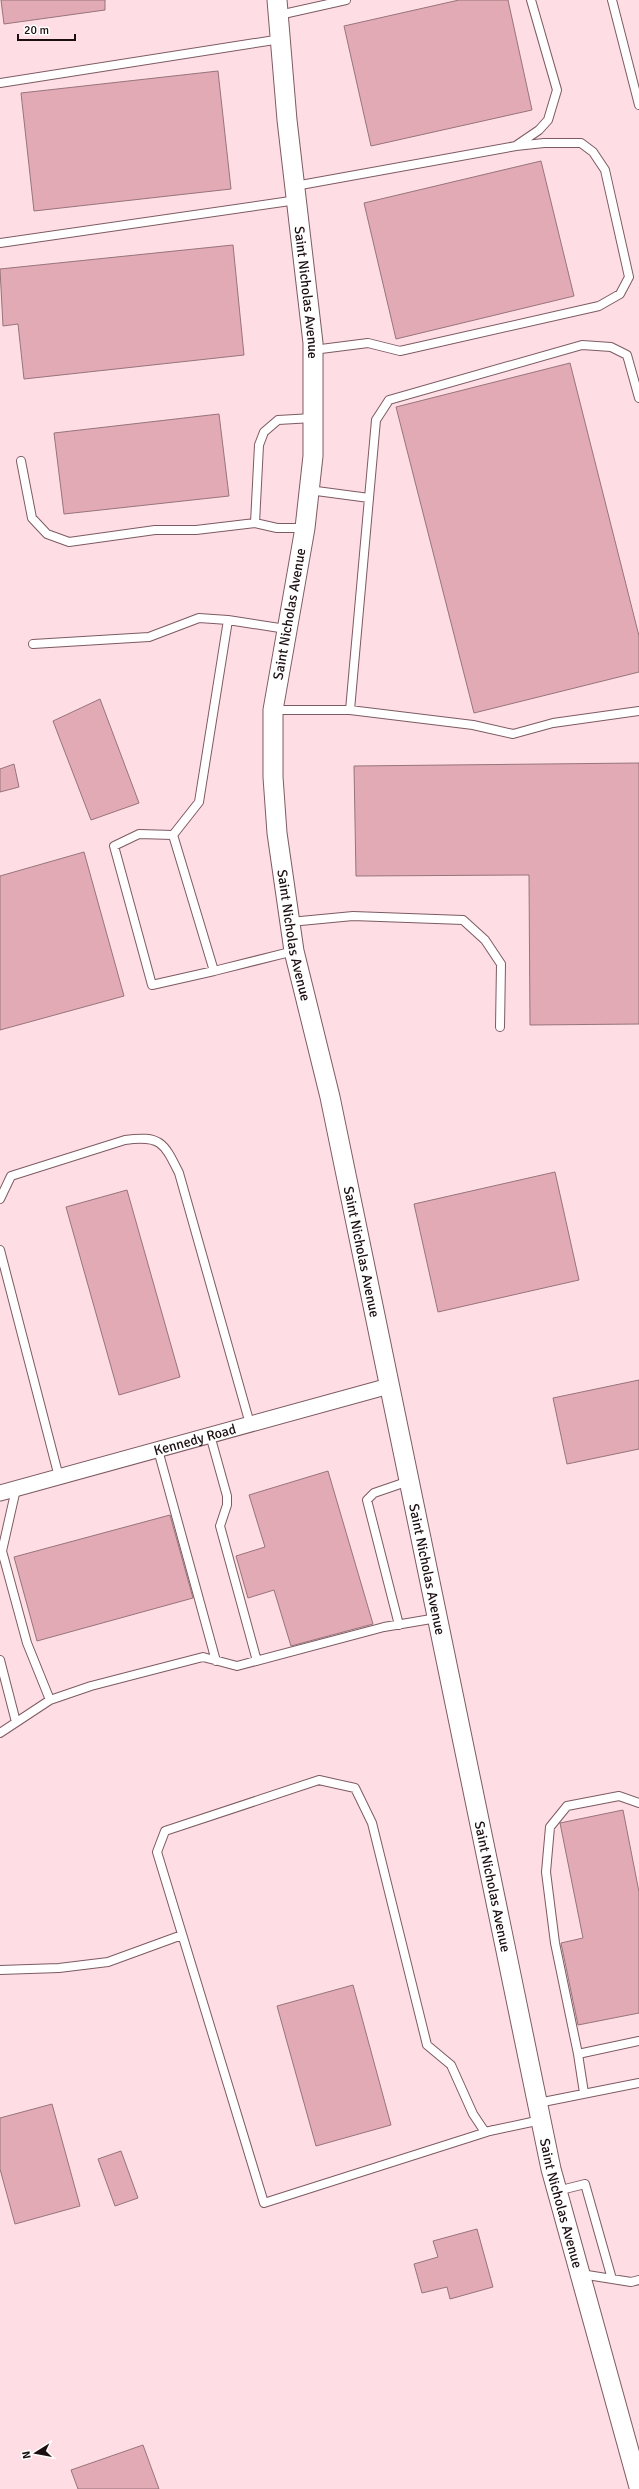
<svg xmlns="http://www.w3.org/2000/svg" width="639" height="2489" font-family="Signika,sans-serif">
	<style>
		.building { fill: #e2aab5; stroke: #97747b }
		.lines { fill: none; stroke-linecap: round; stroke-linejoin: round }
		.service-casing { stroke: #7d5b62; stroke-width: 10 }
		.minor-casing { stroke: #7d5b62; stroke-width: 17 }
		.tertiary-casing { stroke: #7d5b62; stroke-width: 21 }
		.service { stroke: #fff; stroke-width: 8 }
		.minor { stroke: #fff; stroke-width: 15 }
		.tertiary { stroke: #fff; stroke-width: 19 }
		.labels { text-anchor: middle; stroke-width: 3; stroke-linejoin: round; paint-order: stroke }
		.street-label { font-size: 14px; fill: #1c0f12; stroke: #fff }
	</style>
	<rect width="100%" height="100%" fill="#fedde4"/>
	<path class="building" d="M1 0H105V10L4 24Z
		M459 0H508L532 110 371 146 344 26Z
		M218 71 231 189 34 211 21 93Z
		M541 161 574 296 396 339 364 203Z
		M233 245 244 355 24 379 18 324 3 326 0 269Z
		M570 363 639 636V672L474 713 396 407Z
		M219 414 229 496 64 514 54 433Z
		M100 699 139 803 91 820 53 721Z
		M639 763V1024L530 1025 529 875 356 876 354 766Z
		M14 764 19 787 0 792V769Z
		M84 852 124 996 0 1030V876Z
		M555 1172 579 1280 438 1312 414 1204Z
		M127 1190 180 1377 119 1395 66 1207Z
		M639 1380V1449L567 1464 553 1398Z
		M328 1471 373 1624 291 1646 274 1590 248 1598 236 1556 265 1547 249 1495Z
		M170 1515 193 1598 37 1641 14 1557Z
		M623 1810 639 1892V2013L578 2025 561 1943 583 1938 560 1823Z
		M353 1985 391 2125 316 2146 277 2006Z
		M52 2104 80 2206 15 2224 0 2169V2118Z
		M121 2151 138 2198 115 2206 98 2159Z
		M477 2229 493 2287 450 2299 447 2287 422 2293 414 2264 438 2257 433 2241Z
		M143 2445 159 2489H78L71 2470Z"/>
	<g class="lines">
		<g class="service-casing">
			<path id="service" d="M612 0 639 105
				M279 15 346 0
				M0 83 281 39
				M517 145 539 130 548 120 557 90 531 0
				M295 186 516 146 544 143H581L593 152 605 170 629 277 620 294 599 306 400 351 368 343 313 350
				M0 243 297 200
				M21 461 32 518 47 534 69 542 155 530H196L255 523 277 528H305
				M309 490 369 498
				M255 523 259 445 264 432 278 420 313 418
				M286 629 228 620 199 802 173 835 214 971 294 951
				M33 644 149 637 199 618 228 620
				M273 710H350L473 725 513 734 553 723 639 711
				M350 710 376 420 389 400 582 345 611 347 627 355 639 398
				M173 835 139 834 114 846 152 985 214 971
				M290 922 353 916 463 920 485 940 501 964 500 1027
				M0 1199 11 1176 125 1140C161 1135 164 1143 179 1173L250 1424
				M0 1250 59 1477
				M210 1435 227 1496V1505L220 1526 257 1661
				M158 1450 216 1661
				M16 1489 2 1551 27 1643 50 1700
				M399 1625 367 1500 374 1493 409 1481
				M0 1660 16 1722
				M0 1733 50 1700 91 1686 203 1657 237 1666 384 1627 437 1618
				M0 1970 59 1968 108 1962 182 1935
				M578 2054 555 1943 546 1872 550 1827 567 1806 619 1796 639 1803
				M584 2093 578 2054 639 2041
				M538 2103 639 2083
				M493 2130 264 2203 157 1852 165 1831 319 1780 355 1788 372 1823 427 2045 451 2065 473 2114 485 2132 541 2120
				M557 2191 585 2184 612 2279
				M581 2274 631 2282 639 2280"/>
		</g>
		<g class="minor-casing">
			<g id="minor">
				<path id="s1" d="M0 1493 389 1386"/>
			</g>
		</g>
		<g class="tertiary-casing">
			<g id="tertiary">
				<path id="s2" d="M277 0 287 120 313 343V456L305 528 273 710V777L277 833 294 951 330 1097 551 2169 639 2487"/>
			</g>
		</g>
		<use href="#service" class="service"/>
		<use href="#minor" class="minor"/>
		<use href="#tertiary" class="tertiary"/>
	</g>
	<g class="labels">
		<g class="street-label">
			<text dy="5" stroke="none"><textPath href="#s2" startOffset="294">Saint Nicholas Avenue</textPath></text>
			<text transform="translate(289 614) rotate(-80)" y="5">Saint Nicholas Avenue</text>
			<text dy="5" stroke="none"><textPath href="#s2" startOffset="942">Saint Nicholas Avenue</textPath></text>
			<text dy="5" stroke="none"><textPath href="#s2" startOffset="1266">Saint Nicholas Avenue</textPath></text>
			<text dy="5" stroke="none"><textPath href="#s1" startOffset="202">Kennedy Road</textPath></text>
			<text dy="5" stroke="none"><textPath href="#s2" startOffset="1590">Saint Nicholas Avenue</textPath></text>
			<text dy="5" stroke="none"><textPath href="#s2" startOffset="1914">Saint Nicholas Avenue</textPath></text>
			<text dy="5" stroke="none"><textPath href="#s2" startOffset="2238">Saint Nicholas Avenue</textPath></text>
		</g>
	</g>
	<g transform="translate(36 2453) rotate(259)" stroke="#ffffff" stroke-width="3" paint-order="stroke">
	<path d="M0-3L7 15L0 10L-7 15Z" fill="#1c0f12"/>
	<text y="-6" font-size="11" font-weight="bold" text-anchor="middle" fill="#1c0f12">N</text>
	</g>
	<path d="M18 34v6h57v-6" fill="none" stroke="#1c0f12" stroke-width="2"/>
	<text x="24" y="34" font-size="12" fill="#1c0f12" stroke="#ffffff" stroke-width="3" paint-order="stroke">20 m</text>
</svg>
